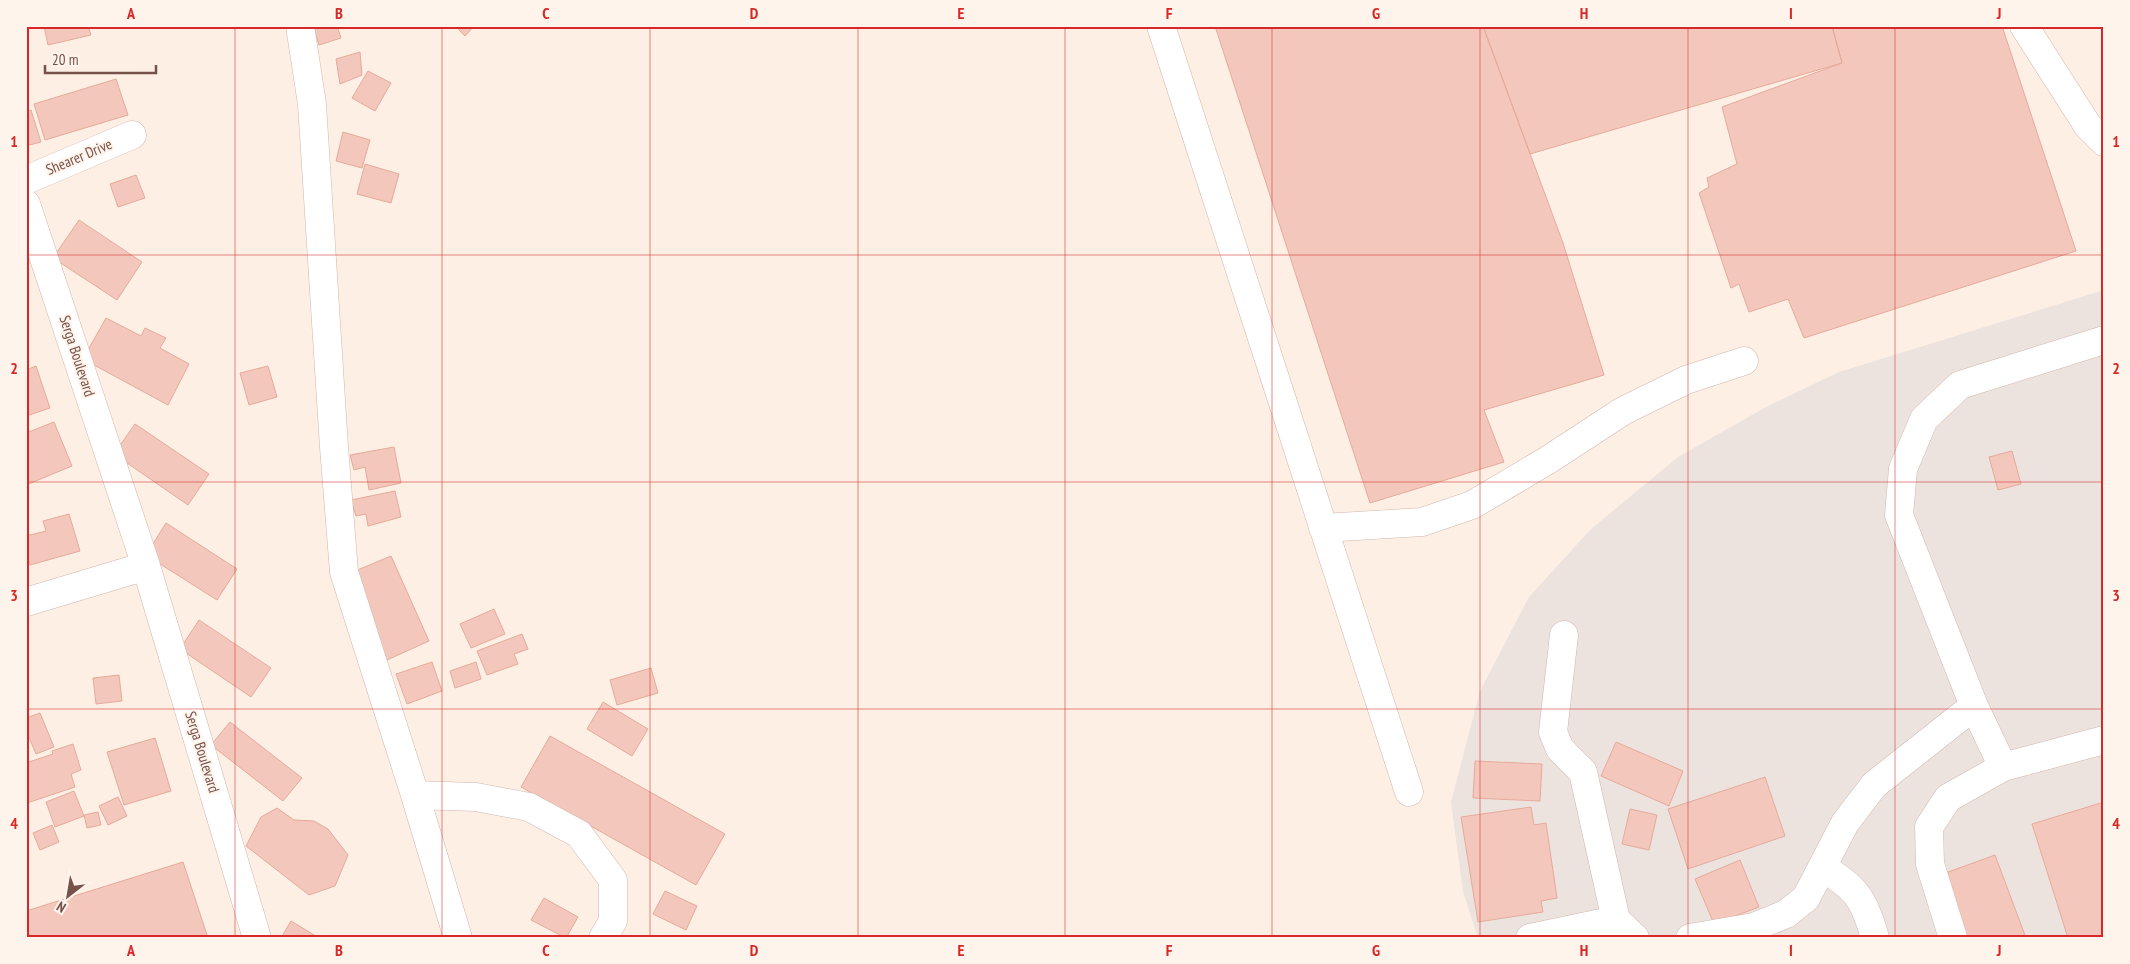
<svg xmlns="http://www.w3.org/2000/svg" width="2130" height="964" font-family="'PT Sans Narrow',sans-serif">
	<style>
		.industrial { fill: #ece3df }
		.building { fill: #f3c7bb; stroke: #e6aa9b }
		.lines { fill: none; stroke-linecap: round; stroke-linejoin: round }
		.minor-casing { stroke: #d1b7ad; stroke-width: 29 }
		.minor { stroke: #fff; stroke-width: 28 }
		.grid { fill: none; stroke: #d62828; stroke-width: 1; stroke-opacity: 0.55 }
		.labels { text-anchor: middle; stroke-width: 4; stroke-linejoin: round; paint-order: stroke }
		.street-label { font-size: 15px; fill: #765149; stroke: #fff4eb }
		.neatline { fill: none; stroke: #d62828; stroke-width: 2 }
		.grid-label { font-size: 16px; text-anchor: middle; font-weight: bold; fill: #d62828 }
	</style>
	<rect width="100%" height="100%" fill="#fdefe4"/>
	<path class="industrial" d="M2104 290V938H1478L1463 892 1451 802 1480 691 1529 597 1591 529 1678 457 1766 407 1839 372Z"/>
	<path class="building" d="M44 26H88L91 35 48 45Z
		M313 26H337L341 38 319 45Z
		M455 26H474L465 36Z
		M1215 26H1483L1563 243 1604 375 1484 410 1504 462 1370 503Z
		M1483 26H1832L1842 63 1530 154Z
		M1832 26H2002L2076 251 1804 338 1788 299 1749 312 1739 284 1731 288 1699 193 1709 187 1707 178 1737 164 1722 107 1842 63Z
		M360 52 362 75 340 84 336 59Z
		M368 71 391 83 375 111 352 98Z
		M116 79 128 115 45 140 34 104Z
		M31 110 41 142 26 146V112Z
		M343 132 370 140 362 168 336 161Z
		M365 164 399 174 391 203 357 194Z
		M136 175 145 198 118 207 110 184Z
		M79 220 142 262 117 300 53 258Z
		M106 318 141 336 145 328 166 338 160 348 189 364 168 405 83 359Z
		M36 366 50 408 26 416V370Z
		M268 366 277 397 249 405 240 373Z
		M54 422 72 466 26 485V433Z
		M135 424 209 474 188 505 114 454Z
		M394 447 401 483 369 490 365 467 354 470 350 455Z
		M2012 451 2021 484 1998 490 1989 457Z
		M395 491 401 517 368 526 366 514 356 516 351 500Z
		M69 514 80 551 30 565 26 553V536L46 531 43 521Z
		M166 523 237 569 217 600 146 555Z
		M391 556 429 641 387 660 348 574Z
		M494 609 505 634 471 648 460 624Z
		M199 620 271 668 251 697 180 649Z
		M522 634 528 649 514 654 518 664 487 675 477 651Z
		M432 662 442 691 407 704 396 674Z
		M476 662 481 679 455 688 450 671Z
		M651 668 658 693 617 705 610 680Z
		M119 675 122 701 96 704 93 678Z
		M603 702 648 729 632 756 587 729Z
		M40 713 54 747 36 754 26 730V718Z
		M230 722 302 778 283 801 211 745Z
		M550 736 725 834 696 885 521 787Z
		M155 738 171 791 124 805 107 752Z
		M1616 742 1683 771 1669 806 1601 776Z
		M73 744 81 770 71 774 75 787 27 803 26 763 53 754 52 751Z
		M1475 761 1542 764 1540 801 1473 798Z
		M1765 777 1785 836 1688 869 1668 809Z
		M74 791 84 816 55 827 46 802Z
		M118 797 127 816 108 825 99 806Z
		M2104 802V938H2068L2032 824Z
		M1531 807 1534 825 1546 823 1557 898 1541 901 1543 912 1478 922 1461 817Z
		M277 808 294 820 314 821 328 829 348 855 335 886 309 895 246 846 261 817Z
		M1630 809 1657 815 1649 850 1622 844Z
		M98 812 101 825 87 828 84 815Z
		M52 825 59 842 40 850 33 833Z
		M1995 855 2026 938H1963L1940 875Z
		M1740 860 1759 907 1714 924 1695 879Z
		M183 862 208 938H28L26 932V911Z
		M665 891 697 906 686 930 653 914Z
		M544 898 578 917 566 938 531 920Z
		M291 921 319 938H281Z"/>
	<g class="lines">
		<g class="minor-casing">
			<path id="minor" d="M300 26 312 104 334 447 344 572 415 795 458 938
				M1161 26 1409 792
				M2024 26 2088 126 2104 142
				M26 180 132 135
				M26 204 146 566 257 938
				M1323 528 1422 522 1472 505 1548 460 1623 411 1686 380 1744 361
				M26 602 146 566
				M1564 635 1553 732 1560 749 1583 772 1616 920
				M2003 767 1974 706 1899 515 1903 469 1924 419 1960 385 2104 340
				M415 795 476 797 529 807 579 834 613 880V921L603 938
				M1822 867C1856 888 1864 898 1875 938
				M1530 938 1616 920 1635 938
				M1690 938 1754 927 1786 914 1806 898 1845 823 1874 785 1974 706
				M1953 938 1930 864 1929 827 1948 798 2003 767 2104 740"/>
		</g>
		<use href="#minor" class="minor"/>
	</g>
	<path class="grid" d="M235 26V938M442 26V938M650 26V938M858 26V938M1065 26V938M1272 26V938M1480 26V938M1688 26V938M1895 26V938M26 255H2104M26 482H2104M26 709H2104"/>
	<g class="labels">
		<g class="street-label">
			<text transform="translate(79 157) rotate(-23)" y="5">Shearer Drive</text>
			<text transform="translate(77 356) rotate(72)" y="5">Serga Boulevard</text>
			<text transform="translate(202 752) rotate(73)" y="5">Serga Boulevard</text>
		</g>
	</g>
	<rect width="2130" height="964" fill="none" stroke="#fff4eb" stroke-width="55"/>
	<g transform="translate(68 896) rotate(211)" stroke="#fff4eb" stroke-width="4" paint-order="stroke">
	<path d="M0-4L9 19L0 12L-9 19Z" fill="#765149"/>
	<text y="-8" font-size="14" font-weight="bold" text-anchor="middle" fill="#765149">N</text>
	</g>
	<path d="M45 65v8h111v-8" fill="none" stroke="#765149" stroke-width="2.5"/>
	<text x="52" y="65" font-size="15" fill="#765149" stroke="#fff4eb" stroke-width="4" paint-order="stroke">20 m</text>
	<rect x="28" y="28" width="2074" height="908" class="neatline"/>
	<g class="grid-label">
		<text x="131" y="19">A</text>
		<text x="339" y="19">B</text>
		<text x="546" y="19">C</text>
		<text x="754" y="19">D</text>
		<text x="961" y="19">E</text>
		<text x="1169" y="19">F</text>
		<text x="1376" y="19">G</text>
		<text x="1584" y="19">H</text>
		<text x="1791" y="19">I</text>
		<text x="1999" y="19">J</text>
		<text x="14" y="147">1</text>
		<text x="2116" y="147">1</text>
		<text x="14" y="374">2</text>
		<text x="2116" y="374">2</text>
		<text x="14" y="601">3</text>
		<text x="2116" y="601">3</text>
		<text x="14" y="829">4</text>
		<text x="2116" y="829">4</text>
		<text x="131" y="956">A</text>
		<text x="339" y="956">B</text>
		<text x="546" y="956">C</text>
		<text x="754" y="956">D</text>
		<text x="961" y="956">E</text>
		<text x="1169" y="956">F</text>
		<text x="1376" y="956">G</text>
		<text x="1584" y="956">H</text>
		<text x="1791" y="956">I</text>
		<text x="1999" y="956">J</text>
	</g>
</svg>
